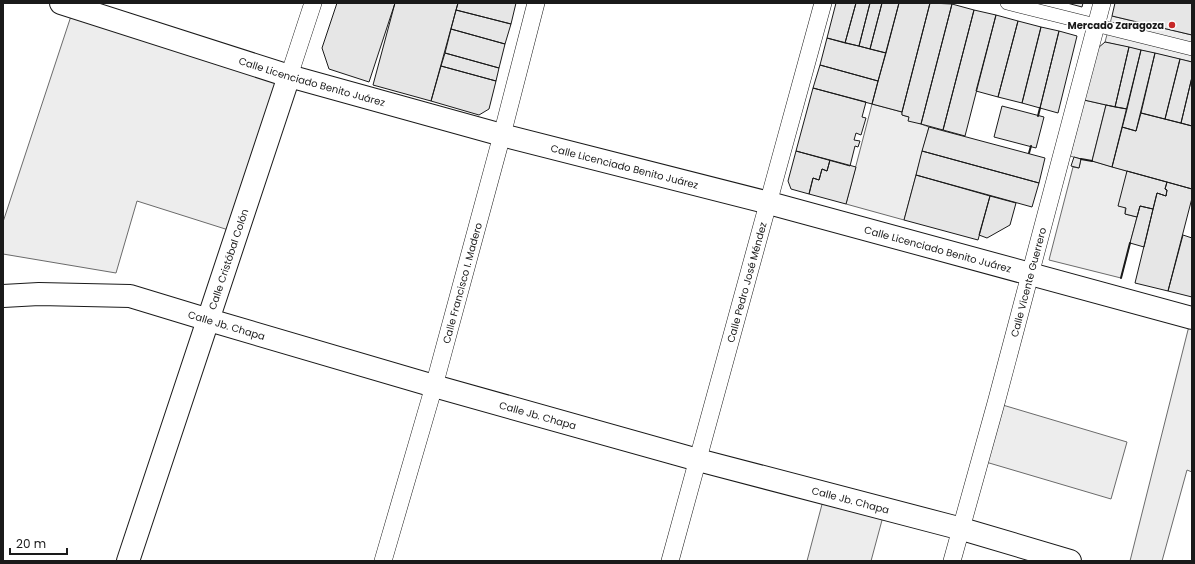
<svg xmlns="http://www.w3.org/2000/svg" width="1195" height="564" font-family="Poppins,sans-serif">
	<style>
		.built { fill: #ededed; stroke: #6a6a6a }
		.building { fill: #e6e6e6; stroke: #1a1a1a }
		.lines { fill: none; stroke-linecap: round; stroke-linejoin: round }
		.pedestrian-casing { stroke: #1a1a1a; stroke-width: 14 }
		.minor-casing { stroke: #1a1a1a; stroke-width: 18 }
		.secondary-casing { stroke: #1a1a1a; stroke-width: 24 }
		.pedestrian { stroke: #fff; stroke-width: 13 }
		.minor { stroke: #fff; stroke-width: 17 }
		.secondary { stroke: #fff; stroke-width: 22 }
		.wall { stroke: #1a1a1a; stroke-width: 2 }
		.poi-dot { fill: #c62828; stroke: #fff; stroke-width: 1.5 }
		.labels { text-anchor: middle; stroke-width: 3; stroke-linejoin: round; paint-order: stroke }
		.poi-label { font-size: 10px; font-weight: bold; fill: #1a1a1a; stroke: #fff; text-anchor: end }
		.street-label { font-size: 10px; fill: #1a1a1a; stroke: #fff }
	</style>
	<rect width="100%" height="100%" fill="#fff"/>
	<path class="built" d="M74 7 289 76 238 233 137 201 116 273 3 254V222Z
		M1112 16 1192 35V62L1105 42Z
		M1084 100 1106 105 1092 161 1127 171 1125 214 1137 217 1121 278 1049 260 1073 167 1079 168 1081 159 1070 156Z
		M872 104 902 112V115L909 117 921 124 929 127 904 220 846 204Z
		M1191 318H1192V472L1187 470 1162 561H1130Z
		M996 403 1127 442 1111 499 979 460Z
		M825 493 885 509 871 561H807Z"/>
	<path class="building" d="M337 3H395L369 82 329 69 322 48Z
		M395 3H458L431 101 373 85Z
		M458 3H516L511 24 456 10Z
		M836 3H856L845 43 827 38Z
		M856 3H870L859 46 845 43Z
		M870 3H882L870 49 859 46Z
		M882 3H899L886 53 870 49Z
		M899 3H930L902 112 872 104Z
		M930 3 952 4 921 124 908 121 909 117 902 115V112Z
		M1067 3H1083L1082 7Z
		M1115 3H1192V35L1112 16Z
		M952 4 974 10 943 130 921 124Z
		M456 10 511 24 505 44 451 29Z
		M974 10 996 15 965 136 943 130Z
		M996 15 1018 21 998 97 976 91Z
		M1018 21 1041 27 1022 103 998 97Z
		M1041 27 1059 31 1040 108 1022 103Z
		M451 29 505 44 499 68 445 53Z
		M1059 31 1077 36 1058 113 1040 108Z
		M827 38 886 53 878 81 820 65Z
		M1105 42 1129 47 1115 107 1084 100 1098 48Z
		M1129 47 1141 50 1127 109 1115 107Z
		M1141 50 1155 53 1136 131 1122 127Z
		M445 53 499 68 496 81 441 66Z
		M1155 53 1180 59 1165 119 1141 113Z
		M1180 59 1192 62V77L1181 123 1165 119Z
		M820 65 878 81 872 104 813 88Z
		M441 66 496 81 489 109 479 115 431 101Z
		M1192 77V126L1181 123Z
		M813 88 866 102 862 117 866 118 861 135 856 133 854 140 860 141 858 147 855 146 850 166 796 151Z
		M1106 105 1127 109 1112 167 1092 161Z
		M1002 106 1044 117 1036 148 994 137Z
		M1141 113 1192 126V189L1112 167 1122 127 1136 131Z
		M929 127 1045 158 1039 183 922 151Z
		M796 151 830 160 827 171 822 169 819 180 813 178 809 194 791 189 788 181Z
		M922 151 1039 183 1032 207 916 175Z
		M1074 157 1081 159 1079 168 1071 166Z
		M830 160 856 167 846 204 809 194 813 178 819 180 822 169 827 171Z
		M1127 171 1167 182 1165 189 1167 190 1166 196 1157 193 1153 209 1140 206 1137 217 1125 214 1126 208 1118 206Z
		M916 175 990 196 978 240 904 220Z
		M1167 182 1192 189V198L1168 291 1135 283 1157 193 1166 196 1167 190 1165 189Z
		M990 196 1016 203 1010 225 987 238 979 235Z
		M1140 206 1153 209 1144 247 1130 243Z
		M1183 235 1192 238V297L1168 291Z"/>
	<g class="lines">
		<g class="pedestrian-casing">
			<path id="pedestrian" d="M1007 3 1192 49"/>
		</g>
		<g class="minor-casing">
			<g id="minor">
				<path d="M289 76 313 3"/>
				<path id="s1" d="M383 561 434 386 502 135 536 3"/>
				<path id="s2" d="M670 561 823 3"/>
				<path id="s3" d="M952 561 996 403 1102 3"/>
			</g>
		</g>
		<g class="secondary-casing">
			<g id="secondary">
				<path id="s4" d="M61 3 289 76 502 135 769 203 1192 318"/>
				<path id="s5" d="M3 296 39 294 130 296 209 320 434 386 698 460 962 529 1070 561"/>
				<path id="s6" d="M128 561 289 76"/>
			</g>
		</g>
		<use href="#pedestrian" class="pedestrian"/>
		<use href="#minor" class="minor"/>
		<use href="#secondary" class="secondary"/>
		<path class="wall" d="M1038 116 1040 108
			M1029 153 1031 146
			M1081 159 1092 161
			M1121 278 1130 243"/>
	</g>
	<circle class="poi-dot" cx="1172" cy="25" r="4"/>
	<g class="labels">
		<g class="poi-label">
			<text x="1164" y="29">Mercado Zaragoza</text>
		</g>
		<g class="street-label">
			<text dy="4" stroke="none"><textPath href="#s4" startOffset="263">Calle Licenciado Benito Juárez</textPath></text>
			<text dy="4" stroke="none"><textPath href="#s4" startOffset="587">Calle Licenciado Benito Juárez</textPath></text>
			<text dy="4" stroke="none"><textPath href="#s4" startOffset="911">Calle Licenciado Benito Juárez</textPath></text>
			<text dy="4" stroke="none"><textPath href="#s6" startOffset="318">Calle Cristóbal Colón</textPath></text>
			<text dy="4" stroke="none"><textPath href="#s2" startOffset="289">Calle Pedro José Méndez</textPath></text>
			<text dy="4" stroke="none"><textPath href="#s3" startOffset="289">Calle Vicente Guerrero</textPath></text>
			<text dy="4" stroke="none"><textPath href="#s1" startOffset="289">Calle Francisco I. Madero</textPath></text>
			<text dy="4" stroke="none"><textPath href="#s5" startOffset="228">Calle Jb. Chapa</textPath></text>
			<text dy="4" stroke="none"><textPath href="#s5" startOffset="552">Calle Jb. Chapa</textPath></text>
			<text dy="4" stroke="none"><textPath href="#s5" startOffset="876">Calle Jb. Chapa</textPath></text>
		</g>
	</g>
	<rect width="1195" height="564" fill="none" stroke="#1a1a1a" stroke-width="8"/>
	<path d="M10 548v6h57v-6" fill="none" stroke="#1a1a1a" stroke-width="2"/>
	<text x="16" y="548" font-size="12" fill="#1a1a1a" stroke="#ffffff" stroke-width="3" paint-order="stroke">20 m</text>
</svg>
